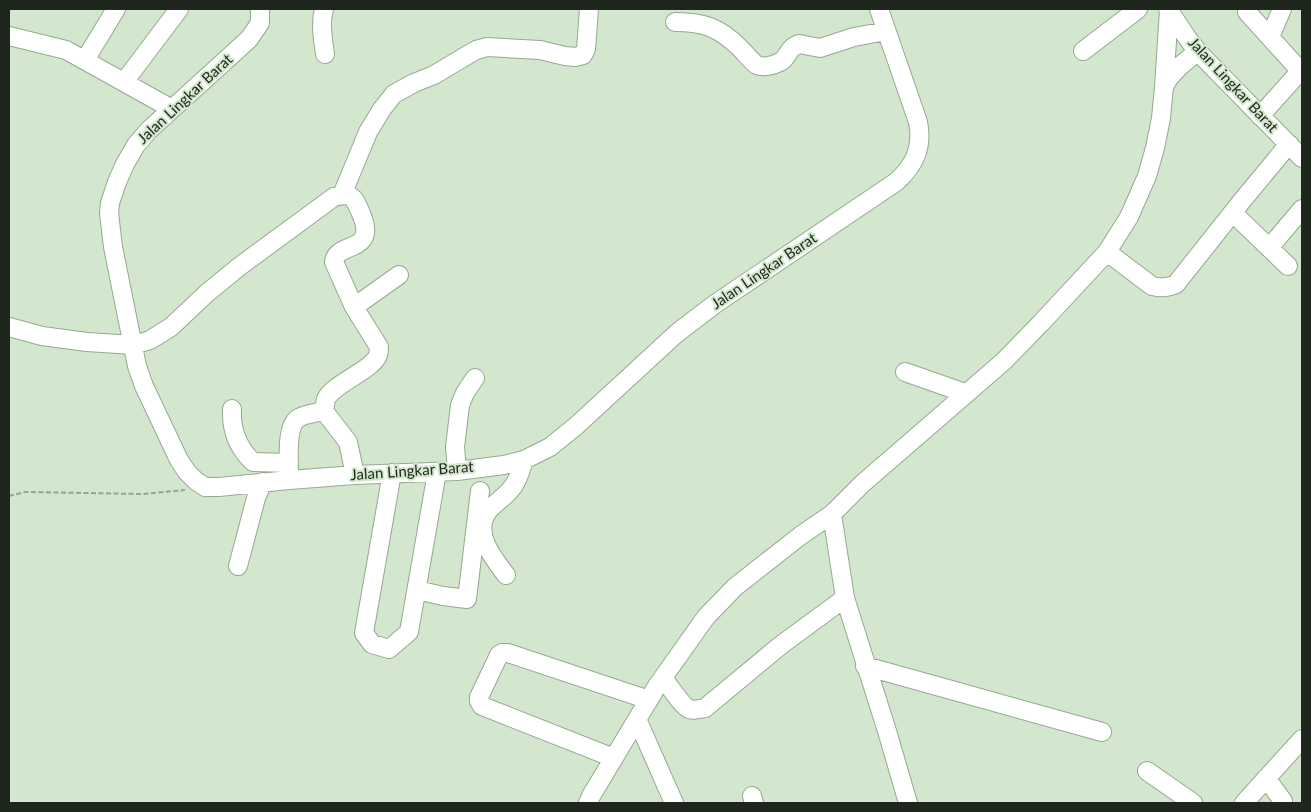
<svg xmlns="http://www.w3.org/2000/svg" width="1311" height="812" font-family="Lato,sans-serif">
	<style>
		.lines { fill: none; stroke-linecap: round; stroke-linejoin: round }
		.minor-casing { stroke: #95a990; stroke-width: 20 }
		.path { stroke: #95a591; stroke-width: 2; stroke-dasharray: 5 2.5; stroke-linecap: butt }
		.minor { stroke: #fff; stroke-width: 18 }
		.labels { text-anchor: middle; stroke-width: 4; stroke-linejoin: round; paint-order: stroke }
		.street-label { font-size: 15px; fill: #1f261d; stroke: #d2e7cd }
	</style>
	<rect width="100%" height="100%" fill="#d2e7cd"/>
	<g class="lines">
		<g class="minor-casing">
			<path id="minor" d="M260 9V23L249 39 149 130 136 145 125 164 117 182 110 203 109 213 113 247 137 366 144 386 179 460 187 472 196 481 205 487H219L289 480 355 475 457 471 504 465 524 460 550 447 576 426 677 333 715 304 896 182C915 165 923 147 918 122L879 9
				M324 9C320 23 323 39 325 54
				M1168 9 1188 39 1199 53 1302 158
				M1247 12 1296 66 1298 72 1295 77 1260 116
				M675 22C705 22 720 28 741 49 745 53 753 63 757 65 764 68 774 65 780 62 786 59 788 52 792 48 794 46 797 45 799 44L820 48 854 37 886 31
				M9 36 66 50 172 109
				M1270 37 1282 9
				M1083 51 1138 9
				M85 60 116 9
				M124 82 179 9
				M1164 87 1169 10
				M342 195 368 132 382 109 394 94 414 83 434 75 476 50 487 47 540 50 565 56 575 57 583 55 586 49 589 9
				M1233 213 1288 266
				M1269 248 1302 209
				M1107 252 1152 286C1161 288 1167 288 1176 284L1241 202 1289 144
				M354 307 399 275
				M9 327 42 336 87 342 134 345 150 340 171 327 207 293 240 266 334 197C342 195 351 193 355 201 358 206 360 211 362 216 377 254 336 241 334 262L354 307 379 347C379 349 379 352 378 355 373 370 334 383 326 399 325 403 325 407 324 411L348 442 355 475
				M905 372 965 393
				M232 409C231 430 237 447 253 462L289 463
				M457 471 455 447 460 405 465 393 475 378
				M392 473 364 633 372 644 389 649 409 632 437 472
				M289 474C289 460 286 428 297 419 303 414 316 413 324 411
				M832 514 845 598 887 731 908 803
				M238 566 256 498 263 482
				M506 575C493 558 471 531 489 510 497 501 508 495 514 485 519 478 521 469 524 460
				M417 590 443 596 467 599 480 491
				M865 666 1102 732
				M663 678C669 685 681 705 689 709 695 711 699 709 705 708L781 645 845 598
				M637 719 674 803
				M614 758 482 706 479 701V697L499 655 502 653H508L649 700
				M1147 771 1193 803
				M1266 778 1283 801V803
				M752 796 754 803
				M588 803 591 796 657 686 706 617 735 587 800 536 832 514 862 484 1004 361 1041 323 1107 252 1129 217 1147 176 1155 148 1161 118 1164 87 1169 78 1180 66 1192 56 1199 53
				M1244 803 1302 739"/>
		</g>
		<path class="path" d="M9 496 25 492 143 494 185 490"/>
		<use href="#minor" class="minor"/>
	</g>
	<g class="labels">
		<g class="street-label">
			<text transform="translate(1233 85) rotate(47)" y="5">Jalan Lingkar Barat</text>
			<text transform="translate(185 99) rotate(-43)" y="5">Jalan Lingkar Barat</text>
			<text transform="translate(764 271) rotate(-34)" y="5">Jalan Lingkar Barat</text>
			<text transform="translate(412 471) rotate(-4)" y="5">Jalan Lingkar Barat</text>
		</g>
	</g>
	<rect width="1311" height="812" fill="none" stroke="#1f261d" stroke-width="20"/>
</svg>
